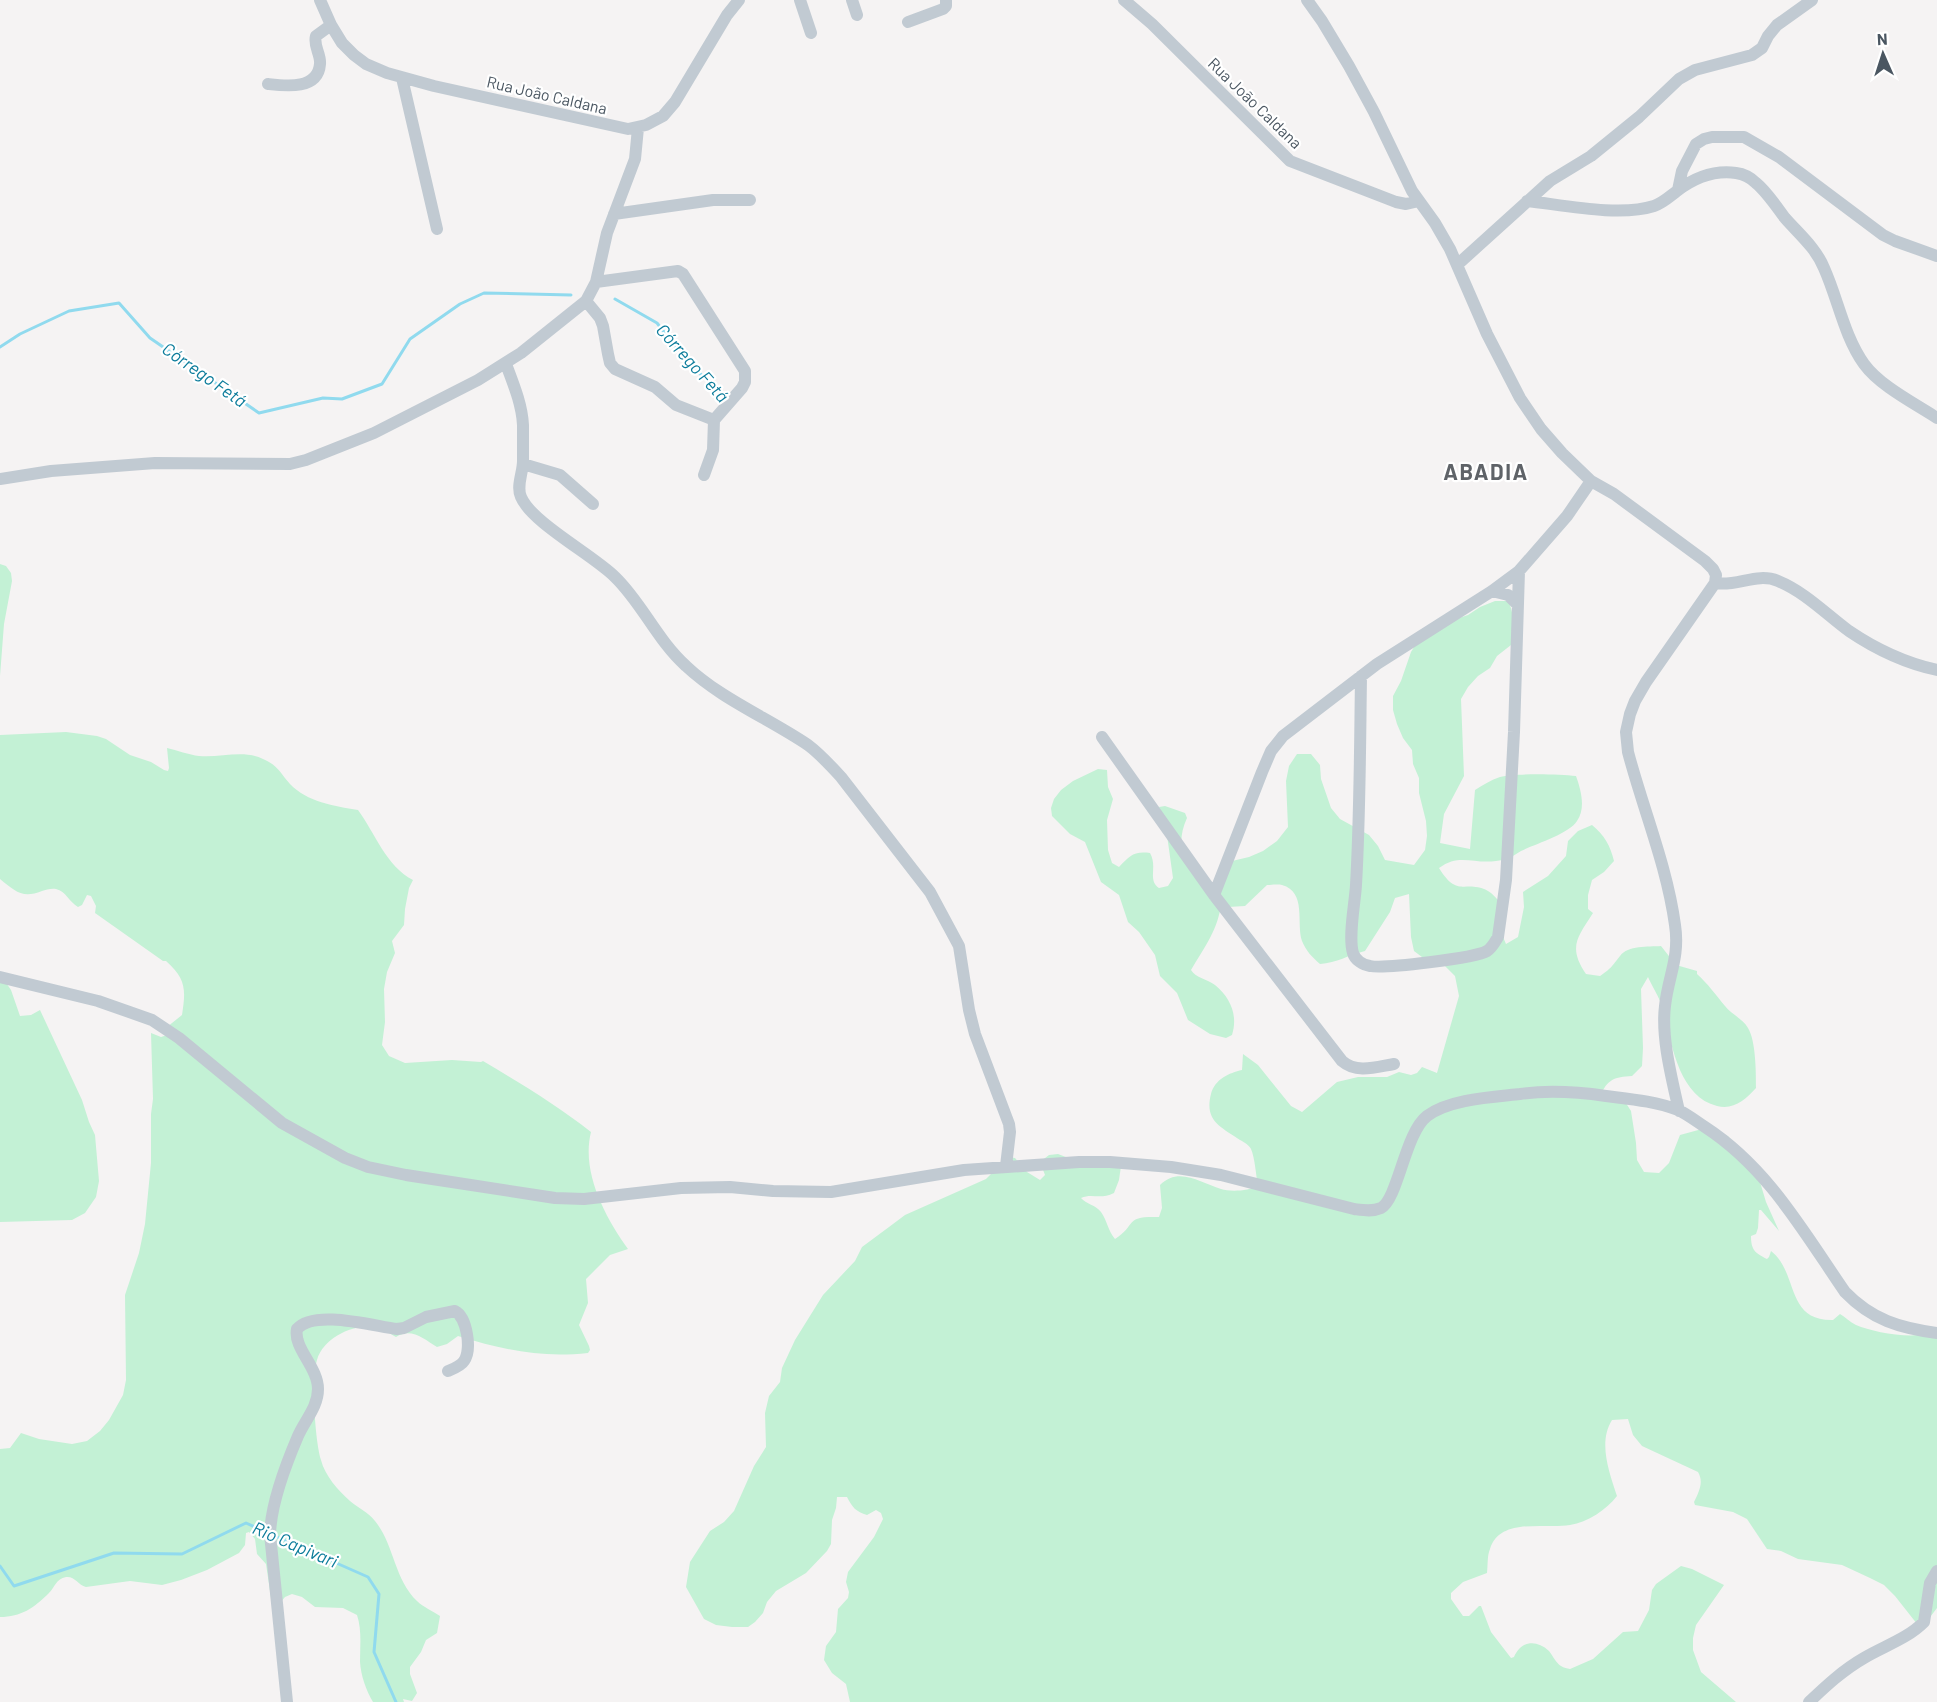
<svg xmlns="http://www.w3.org/2000/svg" width="1937" height="1702" font-family="Barlow,sans-serif">
	<style>
		.green { fill: #c3f1d5 }
		.lines { fill: none; stroke-linecap: round; stroke-linejoin: round }
		.stream { stroke: #90daee; stroke-width: 3 }
		.minor { stroke: #c1cad2; stroke-width: 12 }
		.labels { text-anchor: middle; stroke-width: 4.5; stroke-linejoin: round; paint-order: stroke }
		.street-label { font-size: 16px; fill: #4a5661; stroke: #fff }
		.water-label { font-size: 18px; font-style: italic; fill: #0c7c9b; stroke: #fff }
		.district-label { font-size: 22px; font-weight: bold; letter-spacing: 1.5px; fill: #5f6368; stroke: #fff }
	</style>
	<rect width="100%" height="100%" fill="#f5f3f3"/>
	<path class="green" d="M0 564 6 566 11 573 12 581 4 624 0 676Z
		M1495 601H1509L1513 616 1511 645 1497 656 1490 668 1478 676 1468 687 1461 699 1464 776 1444 814 1440 843 1470 849 1475 790C1483 785 1491 780 1500 777 1517 773 1558 774 1576 776 1581 790 1586 808 1577 821 1569 834 1535 844 1521 851 1517 853 1514 856 1509 858 1506 860 1500 860 1496 861 1473 864 1459 853 1439 868 1458 899 1465 879 1488 891 1492 893 1496 898 1499 901L1500 930 1506 944 1518 937 1524 907 1523 892 1548 876 1566 856 1568 841 1578 831 1592 825C1605 836 1610 845 1614 861L1604 872 1592 880 1588 895V909L1593 913C1577 938 1568 947 1586 974L1600 976C1613 967 1611 967 1620 956 1628 945 1648 947 1661 946L1676 965 1697 971V974C1708 984 1716 995 1725 1006 1731 1014 1743 1019 1748 1028 1756 1041 1756 1073 1756 1088 1745 1100 1734 1110 1717 1106 1677 1096 1671 1039 1662 1006 1660 999 1651 984 1648 977L1641 989 1643 1048 1642 1066 1632 1076C1614 1077 1608 1079 1600 1096L1622 1097 1631 1111 1636 1143 1637 1160 1644 1172 1659 1173 1669 1163 1680 1135 1702 1129 1728 1136 1757 1172 1766 1202 1779 1231 1761 1210H1759L1758 1228 1756 1234 1751 1236C1751 1250 1755 1253 1767 1259L1769 1257 1771 1251C1799 1273 1785 1321 1833 1320L1840 1314C1845 1317 1850 1322 1856 1325 1875 1333 1919 1341 1937 1330V1608L1921 1629 1895 1596 1884 1585 1870 1578 1842 1565 1798 1559 1781 1551 1767 1549 1747 1519 1733 1512 1695 1505 1694 1502C1699 1492 1704 1482 1698 1472L1642 1446 1633 1435 1628 1419 1612 1420C1598 1442 1609 1472 1617 1496 1606 1510 1588 1522 1570 1525 1545 1529 1500 1517 1490 1549 1487 1556 1488 1565 1487 1573L1463 1582 1451 1593V1599L1463 1616H1469L1479 1606H1481L1491 1632 1511 1658 1514 1657C1521 1641 1536 1639 1549 1651 1553 1656 1556 1663 1561 1666 1564 1668 1567 1668 1570 1669L1593 1659 1623 1632 1638 1631 1649 1610 1652 1590 1656 1584 1681 1566 1692 1569 1724 1585 1696 1625 1693 1638V1650L1701 1672 1736 1702H850L846 1684 832 1673 824 1660 826 1646 836 1632 838 1609 848 1598 849 1592 846 1582 848 1572 874 1537 883 1519 881 1513 876 1510 867 1515C856 1512 852 1507 847 1497H837L836 1508 832 1520 831 1544 827 1551 806 1573 776 1591 767 1602 763 1613 755 1622 748 1627H732L716 1625 704 1619 686 1587 690 1562 710 1531 724 1522 734 1511 754 1466 766 1447 765 1413 769 1396 780 1382 782 1368 795 1340 823 1295 855 1261 862 1247 889 1227 905 1215 986 1179 1008 1157 1015 1158 1027 1172 1040 1180 1045 1175 1040 1162 1049 1155 1058 1154 1071 1159 1121 1166 1119 1180 1114 1193C1100 1200 1092 1193 1081 1198 1086 1204 1096 1205 1101 1212 1107 1220 1108 1231 1115 1239 1138 1224 1123 1216 1159 1217L1162 1208 1160 1185C1179 1166 1201 1183 1221 1189 1230 1192 1249 1191 1258 1186 1256 1176 1255 1158 1251 1149 1249 1145 1244 1142 1240 1140 1221 1127 1204 1121 1211 1094 1215 1079 1229 1073 1242 1070L1243 1054 1258 1065 1291 1106 1302 1112 1337 1082 1358 1077H1387L1399 1072 1411 1075 1417 1073 1422 1067 1437 1073 1459 996 1455 976 1441 962 1426 960 1414 951 1411 937 1409 894 1395 898 1390 912 1365 951C1348 955 1337 963 1320 964 1312 957 1306 951 1302 941 1296 923 1307 892 1282 885 1278 884 1271 885 1267 885L1245 906 1228 907 1221 903C1219 928 1204 948 1191 970 1196 978 1207 979 1215 985 1231 998 1238 1016 1232 1035L1226 1038 1210 1034 1188 1020 1177 993 1160 976 1155 955 1139 932 1128 922 1119 895 1101 882 1085 842 1070 834 1052 816 1051 808 1054 799 1061 790 1073 781 1098 769 1107 770 1108 787 1113 799 1107 820 1108 850 1112 863 1119 867C1130 856 1133 851 1150 853 1158 867 1147 880 1159 888L1168 886 1173 878 1166 828 1159 807 1165 806 1185 813 1187 818C1172 850 1189 875 1213 895L1232 861 1249 857 1263 851 1277 841 1288 827 1286 781 1289 766 1297 754H1311L1320 765 1321 779 1331 808 1340 819 1369 835 1378 846 1385 860 1414 865 1425 850 1427 836 1426 821 1419 793V778L1413 764 1412 750 1403 738 1397 724 1393 710V696L1401 681 1411 652 1419 639 1453 620 1468 615 1480 607Z
		M66 732 97 736 106 739 130 755 151 762 164 770 168 771 169 768 167 748C177 750 189 755 199 756 221 758 243 749 263 759 279 766 280 773 290 784 307 802 334 806 358 810 375 833 386 866 413 880L409 888 405 909 404 925 392 941 395 953 387 972 384 989 385 1022 382 1045 389 1056 405 1063 452 1060 481 1062 483 1061C520 1083 557 1105 591 1132 581 1172 605 1217 628 1249L610 1255 586 1279 588 1303 579 1325 589 1346 590 1350 588 1353C540 1358 504 1350 458 1336L447 1344 437 1347C424 1339 411 1327 396 1337 390 1334 383 1328 376 1327 353 1324 324 1337 317 1360 311 1379 315 1441 321 1460 325 1476 338 1490 350 1501 358 1508 368 1512 375 1521 394 1544 394 1579 417 1601 423 1607 433 1611 440 1616L437 1633 426 1640 421 1652 410 1667V1674L417 1693 412 1701 403 1699 404 1702H373C366 1690 361 1676 360 1662 360 1646 362 1630 357 1615L343 1608 315 1607 302 1597 292 1594 285 1597 273 1611 266 1564 257 1554 255 1539 249 1532 246 1533 245 1545 239 1553 207 1570 181 1580 162 1585 130 1581 86 1587C78 1585 75 1576 66 1577 56 1579 55 1587 49 1593 34 1608 21 1617 0 1617V1449L10 1448 21 1433 39 1439 72 1444 87 1441 100 1431 109 1420 123 1395 126 1380 125 1295 139 1253 145 1224 151 1163V1114L153 1099 151 1033 161 1037 167 1035V1027L182 1015C186 989 186 979 166 961H163L95 913 96 906 91 896 87 895 82 905 78 907C69 902 66 891 56 889 51 888 46 890 42 891 22 899 15 891 0 879V735Z
		M0 974 11 990 20 1016 31 1015 40 1010 82 1100 89 1122 95 1135 99 1181 96 1197 85 1213 72 1220 0 1222Z"/>
	<g class="lines">
		<path class="stream" d="M615 299 657 323 689 364 714 386 728 401
			M0 347 20 334 69 311 119 303 150 338 259 413 323 398 342 399 382 384 410 339 460 304 484 293 571 295
			M275 1536 368 1577 379 1594 374 1652 396 1702
			M0 1566 14 1586 114 1553 182 1554 246 1523 266 1532"/>
		<path class="minor" d="M320 0 331 25 342 43 354 55 366 64 387 73 434 86 628 129 646 125 663 116 675 102 727 15 739 0
			M800 0 811 33
			M852 0 857 15
			M1124 0 1152 24 1290 161 1396 202 1406 204 1419 201
			M1307 0 1322 21 1349 66 1374 112 1412 191 1435 223 1450 249 1487 334 1520 398 1541 429 1562 453 1591 481 1614 494 1705 561 1713 569 1716 575 1715 583 1646 682 1635 701 1630 714 1626 732 1628 752C1643 809 1667 866 1675 925 1680 957 1668 977 1665 1006 1661 1038 1672 1079 1679 1111
			M908 22 943 9 946 6V0
			M402 78 437 229
			M268 84C286 86 318 90 320 64 321 54 313 46 316 36L331 25
			M1678 190 1682 171 1696 144 1704 139 1712 137H1744L1779 157 1883 235 1895 241 1937 256
			M1527 201C1563 205 1620 217 1654 206 1663 203 1669 197 1677 191 1694 178 1714 170 1736 173 1744 174 1750 177 1756 183 1767 192 1776 206 1785 218 1799 234 1816 248 1824 268 1838 299 1844 336 1864 364 1880 386 1914 403 1937 418
			M614 214 713 200H750
			M1457 265 1550 181 1591 156 1639 117 1679 79 1695 70 1752 55 1762 48 1768 36 1777 25 1812 0
			M596 282 678 271 683 274 745 371V382L742 388 714 420 713 450 704 475
			M586 301 600 318 603 326 608 354 610 363 615 369 655 387 676 405 714 420
			M506 364C513 383 522 404 523 425 523 437 523 449 523 461 523 473 516 486 521 497 532 523 593 555 615 577 642 603 657 640 686 666 721 699 768 718 808 745 820 754 831 766 841 777L930 892 959 946 969 1010 975 1034 1009 1124 1010 1132 1006 1166
			M523 464 560 475 593 504
			M0 479 51 471 155 463 290 464 306 460 374 433 478 380 521 353 586 301 596 282 607 233 635 159 638 128
			M1715 583C1737 587 1757 572 1778 581 1805 592 1826 614 1849 631 1877 650 1905 663 1937 670
			M1492 591 1508 595 1517 604
			M1361 676C1360 745 1360 816 1356 885 1355 903 1348 937 1353 953 1355 960 1363 965 1370 966 1384 969 1475 958 1487 951 1492 948 1495 942 1498 937L1506 880 1514 732 1519 571
			M1102 737 1214 895 1342 1061C1357 1074 1376 1067 1394 1064
			M1214 895 1262 772 1271 751 1283 736 1377 664 1492 591 1519 571 1567 516 1591 481
			M0 977 98 1001 152 1020 179 1038 282 1123 345 1158 368 1167 406 1175 555 1198 584 1199 681 1188 730 1187 773 1191 831 1192 964 1170 1079 1162H1110L1171 1167 1221 1175 1354 1209C1362 1210 1372 1212 1381 1208 1398 1199 1405 1133 1427 1116 1449 1099 1493 1097 1520 1094 1548 1090 1578 1092 1606 1096 1630 1099 1655 1101 1678 1110 1687 1114 1696 1121 1705 1127 1768 1168 1803 1231 1845 1292 1872 1320 1900 1328 1937 1333
			M287 1702 270 1534C271 1503 286 1464 298 1436 305 1420 318 1407 318 1389 318 1367 293 1348 297 1329 314 1309 373 1326 397 1329L404 1328 426 1317 455 1311C467 1317 472 1350 464 1361 461 1366 453 1369 448 1371
			M1809 1702C1826 1686 1843 1670 1864 1658 1884 1646 1907 1639 1924 1622L1930 1583 1937 1571"/>
	</g>
	<g class="labels">
		<g class="street-label">
			<text transform="translate(547 95) rotate(13)" y="6">Rua João Caldana</text>
			<text transform="translate(1255 103) rotate(44)" y="6">Rua João Caldana</text>
		</g>
		<g class="water-label">
			<text transform="translate(692 363) rotate(48)" y="6">Córrego Fetá</text>
			<text transform="translate(204 375) rotate(35)" y="6">Córrego Fetá</text>
			<text transform="translate(295 1545) rotate(23)" y="6">Rio Capivari</text>
		</g>
		<g class="district-label">
			<text x="1486" y="480">ABADIA</text>
		</g>
	</g>
	<g transform="translate(1883 54) rotate(357)" stroke="#ffffff" stroke-width="4.5" paint-order="stroke">
	<path d="M0-4.5L10 22L0 15L-10 22Z" fill="#4a5661"/>
	<text y="-9" font-size="16" font-weight="bold" text-anchor="middle" fill="#4a5661">N</text>
	</g>
</svg>
